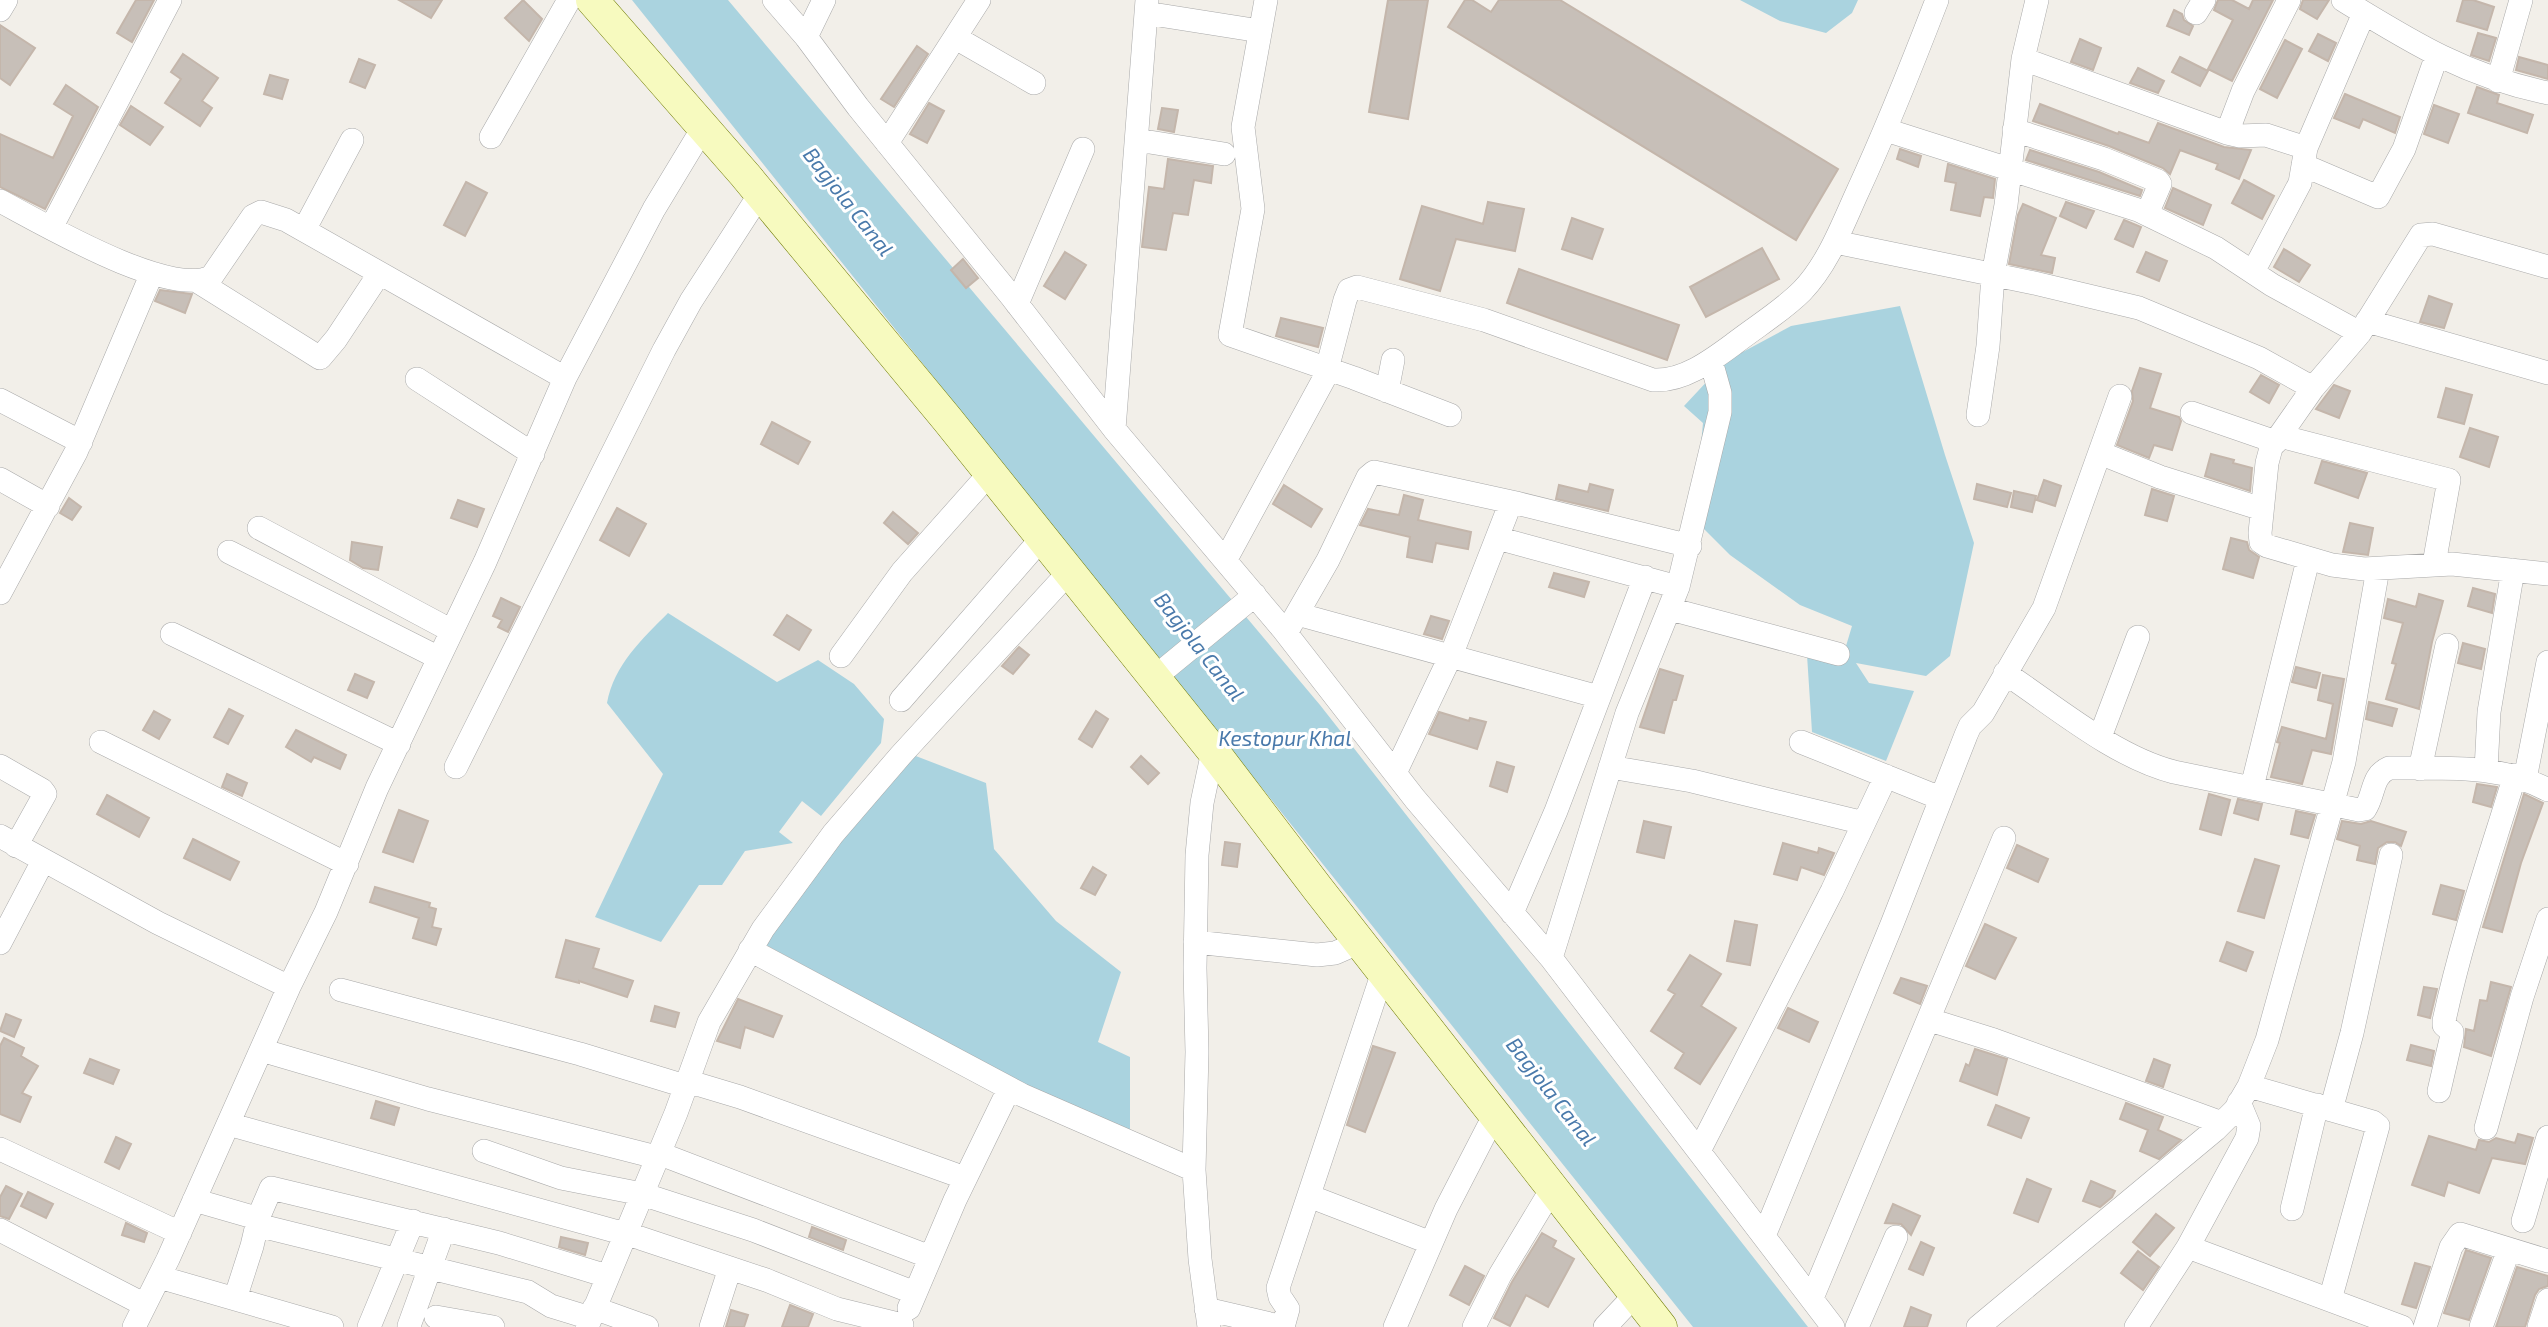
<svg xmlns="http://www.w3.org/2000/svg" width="2548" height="1327" font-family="'Exo 2',sans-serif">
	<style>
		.water { fill: #aad3df }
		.building { fill: #c7bfb8; stroke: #c4b6ab; stroke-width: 2 }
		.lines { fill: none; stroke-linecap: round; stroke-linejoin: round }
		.street-casing { stroke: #a9a9a9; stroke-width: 24 }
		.secondary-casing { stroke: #707d05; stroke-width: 33 }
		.street { stroke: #fff; stroke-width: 23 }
		.secondary { stroke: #f7fabf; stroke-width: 32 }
		.labels { text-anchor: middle; stroke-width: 6; stroke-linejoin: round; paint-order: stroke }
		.water-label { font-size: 21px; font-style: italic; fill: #4a7aab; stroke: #fff }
	</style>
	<rect width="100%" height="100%" fill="#f2efe9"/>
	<path class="water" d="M632 0H728L1320 705 1808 1327H1693Z
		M1740 0H1858L1852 13 1826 33 1780 21Z
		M1900 306 1945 455 1974 543 1950 656 1926 676 1856 663 1869 683 1914 691 1886 761 1812 732 1807 655 1843 656 1852 626 1800 605 1730 555 1694 519 1703 423 1684 406 1726 361 1791 326Z
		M668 613 777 682 818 660 854 684 884 719 881 743 821 816 802 801 779 832 793 843 745 851 722 885H699L661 942 595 917 663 774 607 703C614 665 642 639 668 613Z
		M908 753 986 783 994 849 1056 921 1121 972 1098 1042 1130 1057V1135L1043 1094 760 942Z"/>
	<path class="building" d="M136 0H154L132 42 117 33Z
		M399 0H442L431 18Z
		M523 0 542 19 529 41 505 18Z
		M1388 0H1428L1408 119 1369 112Z
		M1465 0H1472L1491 12 1499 0H1560L1838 169 1796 240 1448 27Z
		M2218 0H2232L2249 9 2253 0H2273L2232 81 2208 69 2233 20 2214 10Z
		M2303 0H2329L2317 19 2300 9Z
		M2463 0H2473L2494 7 2487 30 2457 21Z
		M2174 10 2182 14 2184 20 2193 26 2189 35 2167 26Z
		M0 25 35 48 10 85 0 78Z
		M2478 33 2496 38 2489 61 2471 55Z
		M2318 34 2336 43 2328 61 2309 51Z
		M2080 39 2101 48 2093 70 2071 62Z
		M2285 40 2302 49 2277 98 2260 89Z
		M917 46 928 54 894 107 881 99Z
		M183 54 218 78 202 101 212 108 200 126 165 103 181 79 171 72Z
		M2180 57 2208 71 2200 86 2172 72Z
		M2519 57 2548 65V79L2516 70Z
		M359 59 375 65 365 88 350 82Z
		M2138 68 2164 81 2158 93 2130 83Z
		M270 75 288 80 282 99 264 94Z
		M66 85 98 107 45 209 0 187V134L53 158 73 116 54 104Z
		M2477 87 2499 95 2497 103 2533 115 2527 133 2468 113Z
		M2345 94 2400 117 2395 133 2363 119 2359 128 2334 118Z
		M929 103 944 111 927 143 910 134Z
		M2040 104 2118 134 2119 132 2149 143 2158 123 2224 147 2251 150 2239 179 2216 169 2218 164 2180 150 2170 174 2163 168 2109 146 2033 121Z
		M2434 105 2459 114 2448 143 2424 134Z
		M131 106 163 127 150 145 120 125Z
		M1162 108 1178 110 1174 132 1158 129Z
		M1900 149 1921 156 1918 167 1897 159Z
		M2030 150 2099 172 2142 190 2140 196 2026 160Z
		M1168 159 1213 166 1211 183 1194 180 1188 215 1173 213 1166 250 1142 247 1149 187 1164 189Z
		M1948 164 1995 179 1993 198 1984 197 1980 216 1951 210 1956 183 1945 181Z
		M2244 180 2274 196 2262 219 2232 203Z
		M466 182 487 193 465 236 444 225Z
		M2173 188 2211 205 2203 225 2165 208Z
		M1488 202 1524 209 1515 251 1456 239 1440 291 1400 279 1422 206 1483 224Z
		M2066 202 2094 211 2086 228 2060 216Z
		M2023 204 2056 218 2041 255 2055 258 2052 273 2009 264 2018 215Z
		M1572 218 1603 229 1592 259 1562 249Z
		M2124 220 2141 227 2133 247 2115 239Z
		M1762 248 1779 279 1706 317 1690 287Z
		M2284 249 2310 265 2299 282 2274 267Z
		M1065 252 1086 265 1065 299 1044 286Z
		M2146 252 2167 261 2159 281 2137 272Z
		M963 259 978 278 966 288 951 270Z
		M1519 269 1679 325 1667 360 1507 303Z
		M160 290 192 294 185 313 155 301Z
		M2429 296 2452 304 2444 328 2420 322Z
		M1281 318 1323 328 1318 347 1276 336Z
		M2140 368 2161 374 2150 408 2179 417 2181 421 2172 450 2154 445 2149 458 2117 445 2133 401 2132 391Z
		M2261 375 2279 385 2269 403 2250 392Z
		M2334 385 2350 391 2339 418 2316 409Z
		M2446 388 2472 395 2464 424 2438 417Z
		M772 422 810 442 798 464 761 444Z
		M2470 428 2498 437 2489 467 2460 457Z
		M2211 454 2234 460 2233 463 2252 468 2250 491 2205 476Z
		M2322 461 2367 473 2358 498 2315 483Z
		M2044 480 2061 486 2055 506 2037 500Z
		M1590 484 1613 490 1608 511 1556 499 1559 485 1588 492Z
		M1977 484 2011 493 2007 507 1974 499Z
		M1284 485 1322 509 1311 527 1273 504Z
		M2152 489 2174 496 2167 521 2145 515Z
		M2014 491 2036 496 2032 512 2011 507Z
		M1404 495 1423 500 1418 520 1471 532 1468 549 1436 543 1432 562 1407 557 1410 537 1360 525 1368 509 1399 515Z
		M69 498 81 507 72 520 60 513Z
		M458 500 484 509 477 527 451 518Z
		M617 508 646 524 629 556 600 540Z
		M893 512 918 533 908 544 884 523Z
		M2350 523 2373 528 2368 555 2343 552Z
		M2231 538 2247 542 2249 550 2259 557 2253 578 2223 569Z
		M352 542 382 547 378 570 363 568 350 560Z
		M1554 573 1589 582 1584 597 1549 587Z
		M2473 588 2495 594 2492 613 2468 606Z
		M2419 594 2443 601 2432 642 2419 709 2386 699 2396 664 2392 663 2403 623 2384 618 2388 599 2416 607Z
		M501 598 520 607 508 632 498 627 502 620 493 616Z
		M787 615 811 630 799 650 774 635Z
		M1431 616 1449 621 1442 639 1424 634Z
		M2463 643 2485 649 2481 669 2458 663Z
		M1019 647 1029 655 1013 674 1002 666Z
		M2296 667 2320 673 2316 688 2292 682Z
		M1660 669 1683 676 1676 700H1673L1664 733 1640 727Z
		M355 674 374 682 367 698 348 690Z
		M2323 675 2344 679 2331 754 2312 750 2302 784 2271 777 2280 743 2277 742 2282 727 2326 739 2333 704 2318 700Z
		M2369 702 2397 709 2392 726 2366 719Z
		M229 709 243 716 228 744 214 737Z
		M154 711 170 720 159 739 143 730Z
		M1096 711 1108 719 1092 747 1079 739Z
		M1439 712 1469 721 1470 718 1486 722 1477 749 1429 734Z
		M296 730 346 755 340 769 314 757 311 762 286 747Z
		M1141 756 1159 773 1148 784 1131 767Z
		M1497 762 1514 767 1507 792 1490 786Z
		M227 774 247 783 242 796 222 787Z
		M2477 784 2497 787 2491 807 2473 802Z
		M2209 794 2230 800 2221 835 2200 829Z
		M2524 794 2543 803 2521 863 2502 932 2483 927Z
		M107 795 149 818 139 837 97 814Z
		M2238 799 2262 804 2258 820 2234 813Z
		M399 810 428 821 413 862 383 852Z
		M2296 811 2315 815 2308 838 2291 834Z
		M1644 821 1671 827 1664 858 1637 852Z
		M2342 821 2361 824 2371 821 2406 832 2401 846 2395 842H2387L2378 848 2375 864 2357 860 2360 846 2337 839Z
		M193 839 239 862 230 880 184 858Z
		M1225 842 1240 844 1237 867 1222 865Z
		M1783 843 1818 853 1819 848 1834 853 1824 875 1801 867 1797 880 1774 874Z
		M2017 845 2048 859 2038 882 2007 868Z
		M2255 859 2279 866 2264 918 2238 911Z
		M1093 867 1106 875 1095 895 1081 888Z
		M2441 885 2464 891 2456 920 2433 914Z
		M375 887 430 903 429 907 436 909 432 927 441 929 436 945 413 938 419 918 370 902Z
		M1735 921 1757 925 1750 965 1727 961Z
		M1985 924 2016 938 1995 979 1966 966Z
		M566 940 599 949 593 968 633 981 627 997 579 981V983L556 977Z
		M2227 942 2253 952 2246 971 2220 961Z
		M1690 955 1721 974 1701 1006 1736 1028 1700 1084 1675 1068 1684 1053 1651 1031 1675 994 1668 990Z
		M1901 978 1927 986 1920 1004 1894 993Z
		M2491 982 2511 987 2491 1056 2464 1047 2466 1029 2474 1031 2480 1000 2487 1001Z
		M2424 987 2437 989 2430 1018 2418 1015Z
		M738 999 782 1016 773 1037 745 1027 740 1048 717 1041Z
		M655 1006 679 1013 675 1027 651 1021Z
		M1788 1008 1818 1022 1809 1042 1778 1028Z
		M6 1014 21 1020 14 1037 0 1031Z
		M4 1038 24 1048 21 1056 38 1066 22 1093 31 1097 20 1122 0 1114V1046Z
		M2411 1045 2434 1051 2431 1066 2407 1060Z
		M1373 1046 1395 1053 1365 1132 1347 1125Z
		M1975 1049 2007 1059 1997 1095 1960 1081 1966 1064 1969 1066Z
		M90 1059 119 1070 113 1084 84 1073Z
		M2154 1059 2170 1065 2163 1087 2146 1081Z
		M376 1101 399 1108 394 1125 371 1118Z
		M2126 1103 2163 1117 2158 1130 2181 1140 2159 1159 2140 1151 2148 1130 2120 1119Z
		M1996 1105 2029 1118 2021 1138 1988 1125Z
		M2518 1134 2533 1138 2525 1164 2492 1158 2479 1193 2448 1182 2444 1196 2412 1185 2429 1136 2476 1150 2479 1140 2489 1142 2496 1138 2515 1143Z
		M116 1137 131 1144 119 1169 105 1162Z
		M2027 1179 2051 1189 2038 1222 2014 1213Z
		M2091 1181 2115 1191 2112 1197 2100 1207 2083 1201Z
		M6 1186 22 1194 9 1219 0 1216V1197Z
		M28 1192 53 1204 46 1218 21 1206Z
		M1893 1204 1920 1216 1911 1235 1901 1224 1885 1223Z
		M2156 1214 2174 1228 2150 1256 2133 1242Z
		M126 1223 147 1233 144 1242 122 1235Z
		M812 1227 846 1240 843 1250 809 1237Z
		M1542 1233 1556 1241 1553 1247 1574 1259 1548 1307 1526 1295 1510 1326 1494 1318 1512 1282Z
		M561 1237 588 1243 585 1255 559 1247Z
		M1921 1242 1934 1248 1923 1275 1909 1269Z
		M2466 1250 2491 1258 2469 1320 2444 1313Z
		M2138 1251 2159 1267 2143 1290 2121 1273Z
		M2415 1263 2430 1267 2416 1308 2402 1304Z
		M1465 1266 1484 1276 1469 1305 1450 1295Z
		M2517 1267 2548 1276V1286L2539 1289 2535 1295 2525 1327H2496Z
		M790 1305 813 1314 808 1327H782Z
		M1911 1307 1931 1315 1927 1327H1904Z
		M731 1310 748 1315 744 1327H726Z"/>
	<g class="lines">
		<g class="street-casing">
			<path id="street" d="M774 0 806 37 858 107 1011 296 1114 429 1282 628 1415 799 1551 958 1833 1327
				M1266 0 1243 127 1253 209 1230 335 1354 378 1450 415
				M2343 0C2413 43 2466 76 2548 93
				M0 10 6 0
				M1146 13 1260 31
				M2196 13 2204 0
				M806 37 824 0
				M956 38 1034 83
				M2023 59 2227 133 2240 136 2266 135 2306 148
				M2498 81 2521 0
				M1886 130 2138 210 2216 248 2272 285 2360 333
				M2014 130 2104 159 2158 181 2160 184 2147 214
				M2227 133 2243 91 2289 0
				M491 137 569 0
				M1137 140 1224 154
				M887 143 979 0
				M2303 165 2378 197 2404 149 2437 55
				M0 201C40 222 172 300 212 276L253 216 261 212 286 220 565 378
				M51 228 170 0
				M304 230 352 140
				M1835 242 2034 283 2139 308 2259 358 2313 388
				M2548 267 2433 234 2421 235 2360 333 2313 388 2271 448 2267 463 2260 533 2261 542 2267 546 2332 565 2364 569 2452 564 2548 574
				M2253 272 2300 183 2306 148 2364 13
				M197 281 320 358 336 339 379 274
				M1017 304 1083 149
				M2367 321 2548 373
				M417 379 533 454
				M1387 391 1393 360
				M0 400 81 442
				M2192 413 2276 442
				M1978 415 1988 346 1993 275 2006 205 2023 59 2037 0
				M1114 429 1147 0
				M2280 436 2449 480 2434 564
				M2100 453 2160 477 2262 509
				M0 479 48 506
				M259 528 452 631
				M1497 538 1678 587
				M229 552 439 658
				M1226 559 1325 377 1345 300 1349 290 1357 287 1484 320 1653 380C1683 382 1712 360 1735 343 1757 326 1782 311 1802 291 1828 264 1842 226 1857 193 1886 130 1912 65 1937 0
				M0 593 76 452 152 273
				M1670 609 1838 654
				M1297 614 1599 697
				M1286 633 1328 560 1368 477 1374 472 1516 503 1690 546
				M172 634 399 744
				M841 656 902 572 990 473
				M2005 673C2056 707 2115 757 2174 772L2359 810 2365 809C2375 794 2371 776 2389 768 2445 769 2497 763 2548 790
				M1154 678 1255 595
				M901 700 1042 538
				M2100 737 2138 637
				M101 742 347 864
				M1801 742 1940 798
				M0 766 42 790 45 794 16 846
				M456 767 664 350 691 301 760 194
				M1610 767 1692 781 1864 823
				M2420 769 2447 645
				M2486 770 2489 712 2513 570
				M1395 773 1452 653 1511 502
				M2525 779 2548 662
				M2252 787 2308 560
				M0 836 158 923 289 987
				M1512 913 1556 811 1645 577
				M1195 942 1317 955 1335 953 1360 942
				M0 943 43 861
				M750 950 1022 1095 1194 1170
				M1551 958 1627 713 1678 587 1720 412V393L1711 361
				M341 990 580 1054 675 1083 700 1085 740 1097 965 1178
				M1930 1020 1994 1040 2222 1123
				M261 1050 428 1099 656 1157
				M2249 1086 2373 1122 2378 1126 2330 1300
				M2439 1091 2452 1035V1032L2444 1025V1021C2462 937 2490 857 2515 775
				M2331 1110 2352 1033 2391 855
				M228 1124 640 1238 766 1280 837 1309 902 1325
				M2486 1128 2522 997 2548 919
				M0 1149 180 1233
				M484 1151 561 1178 642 1194 753 1230 915 1293
				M1699 1151 1832 891 1886 776
				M658 1153 930 1257
				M1309 1196 1431 1243
				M194 1200 253 1217 259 1216
				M2292 1209 2317 1105
				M2523 1221 2548 1137
				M257 1225 528 1292 551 1306 590 1318
				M0 1230 145 1305
				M1764 1236 1892 924 1966 735 1970 726 1983 713 2044 608 2120 396
				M2188 1247 2402 1327
				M159 1277 332 1327
				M1812 1298 2004 838
				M235 1299 252 1246 259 1216 271 1188 499 1243 607 1276
				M594 1308 647 1327
				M909 1308 955 1200 1009 1089
				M1206 1309 1283 1327
				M436 1317 493 1327
				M409 1326 444 1229
				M134 1327 168 1259 289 987 326 912 377 788 485 562 565 378 654 209 703 128
				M369 1327 413 1221
				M587 1327 676 1113 709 1022 763 929 833 834 901 755 1069 572
				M711 1327 730 1268
				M1209 1327 1200 1259 1194 1170 1197 1052 1195 968 1197 855 1202 803 1213 751
				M1283 1327 1288 1309 1280 1297 1278 1288 1383 972
				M1395 1327 1446 1209 1495 1114
				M1474 1327 1500 1275 1553 1187
				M1605 1327 1636 1294
				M1857 1327 1896 1237
				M1978 1327 2215 1130 2235 1110 2249 1086 2267 1040 2344 762 2378 569
				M2136 1327 2188 1247 2247 1138 2249 1126 2239 1102
				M2425 1327 2451 1247 2460 1234 2548 1261
				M2481 1327 2509 1249
				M2539 1327 2548 1300"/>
		</g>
		<g class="secondary-casing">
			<path id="secondary" d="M592 0 745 175 947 419 1213 751 1318 889 1661 1327"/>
		</g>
		<use href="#street" class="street"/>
		<use href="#secondary" class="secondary"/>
	</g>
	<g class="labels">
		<g class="water-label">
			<text transform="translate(848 202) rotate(52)" y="7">Bagjola Canal</text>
			<text transform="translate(1199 647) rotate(52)" y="7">Bagjola Canal</text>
			<text x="1285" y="746">Kestopur Khal</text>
			<text transform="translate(1551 1092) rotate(52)" y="7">Bagjola Canal</text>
		</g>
	</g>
</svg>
